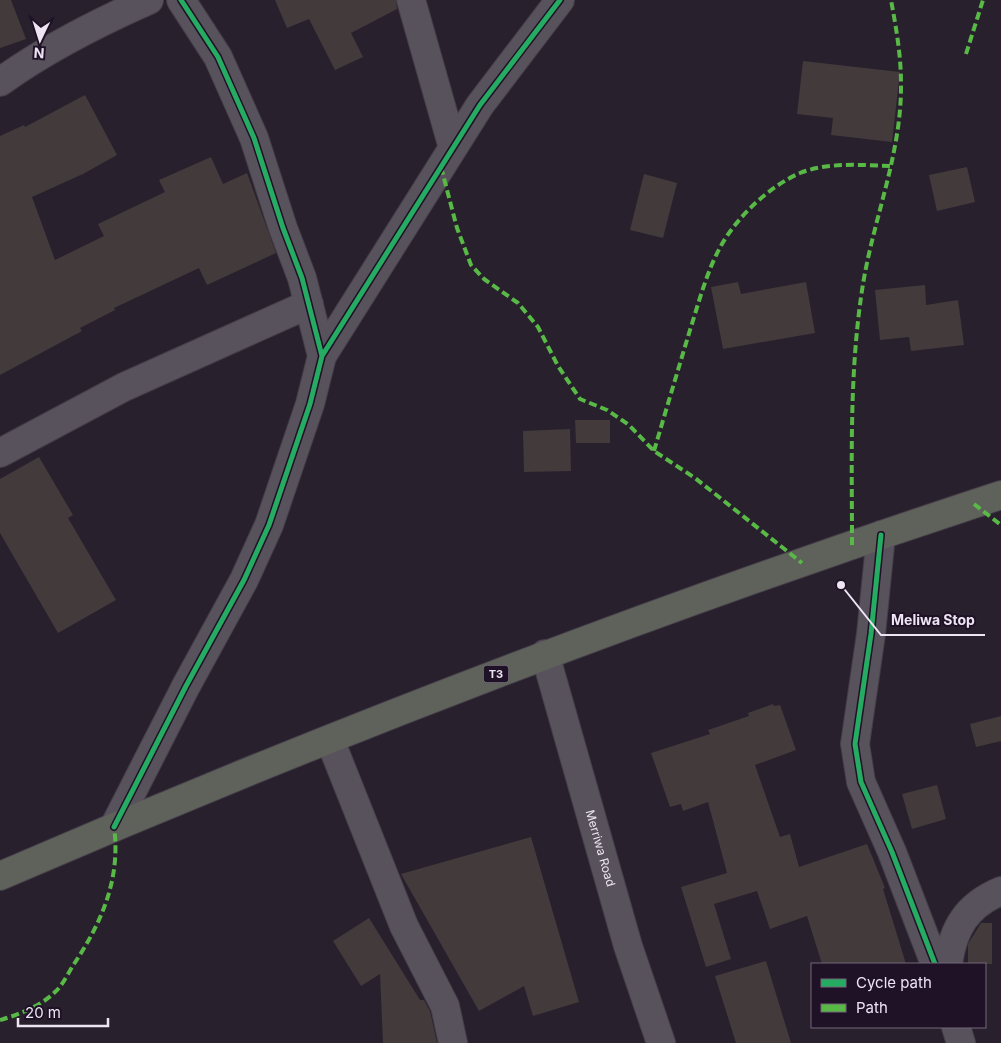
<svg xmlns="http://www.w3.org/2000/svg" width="1001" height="1043" font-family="Inter,sans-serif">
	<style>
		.building { fill: #433a3c }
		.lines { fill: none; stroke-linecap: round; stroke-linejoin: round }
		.street-casing { stroke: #443e49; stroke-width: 30 }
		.secondary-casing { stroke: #443e49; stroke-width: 30 }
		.highway-casing { stroke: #443e49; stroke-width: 30 }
		.street { stroke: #58525c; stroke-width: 28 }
		.secondary { stroke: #58525c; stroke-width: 28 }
		.highway { stroke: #5f615b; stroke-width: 28 }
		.quiet { stroke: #58b947; stroke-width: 4; stroke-dasharray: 8 4; stroke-linecap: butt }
		.cycleway-casing { stroke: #1f1227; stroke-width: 8 }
		.cycleway { stroke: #26ab63; stroke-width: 5 }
		.labels { text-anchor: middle; stroke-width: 4; stroke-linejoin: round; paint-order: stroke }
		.shield { fill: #1f1227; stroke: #b0a6b6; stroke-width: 1 }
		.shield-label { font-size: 11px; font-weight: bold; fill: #eee5f4 }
		.street-label { font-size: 12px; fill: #eee5f4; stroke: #1f1227 }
		.leader { fill: none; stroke: #eee5f4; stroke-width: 2 }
		.callout-dot { fill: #eee5f4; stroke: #1f1227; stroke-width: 2 }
		.callout-label { font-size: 14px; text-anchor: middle; font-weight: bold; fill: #eee5f4; stroke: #1f1227; stroke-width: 4; stroke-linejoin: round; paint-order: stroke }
	</style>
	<rect width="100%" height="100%" fill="#28202c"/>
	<path class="building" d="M0 0H11L26 39 0 48Z
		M275 0H396L397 9 351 33 363 57 335 70 309 19 287 28Z
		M803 61 900 72 892 142 831 135 833 118 797 114Z
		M85 95 117 155 83 174 32 197 55 260 104 236 98 224 165 192 159 180 211 157 223 184 247 173 276 253 207 285 199 268 114 308 115 310 80 328 82 331 0 375V136L24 125 25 127Z
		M967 167 975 202 937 211 929 175Z
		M644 174 677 183 663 238 630 230Z
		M738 282 741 294 806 282 815 333 723 349 711 287Z
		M925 285 926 305 958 300 964 345 911 351 909 337 880 340 875 290Z
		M575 420H610V443H576Z
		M570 429 571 471 524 472 523 431Z
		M39 457 73 515 68 518 116 600 58 633 0 533V479Z
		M773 704 774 706 780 705 796 750 755 765 780 837 790 834 799 867 867 844 885 888 883 889 906 964H822L807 916 770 929 757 891 714 904 731 959 706 967 681 887 727 873 708 802 683 811 681 804 670 807 651 753 710 734 708 730 749 716 748 713Z
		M1001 716V741L976 747 970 724Z
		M937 785 946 819 912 829 902 794Z
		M531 837 579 1002 533 1016 524 986 479 1011 401 874Z
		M369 918 420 1000H424L430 1011 437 1043H383L380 974 361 986 333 941Z
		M981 923H992V964H968V944Z
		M766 961 791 1043H736L715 976Z"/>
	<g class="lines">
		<g class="street-casing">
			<path id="street" d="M411 0 453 148
				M0 82C47 48 97 23 149 0
				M322 356 480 105 560 0
				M0 453 124 387 309 304
				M881 535 871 634 855 744 861 782 892 852 935 964
				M330 740 404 926 445 1006 453 1043
				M114 827 186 686 244 580 269 525 310 404 322 356 302 278 283 228 254 138 218 57 181 0
				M948 964C953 928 967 905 1001 891
				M956 1027 961 1043"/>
		</g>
		<g class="secondary-casing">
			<g id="secondary">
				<path id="s1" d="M545 654 628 946 661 1043"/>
			</g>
		</g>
		<g class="highway-casing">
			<path id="highway" d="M0 876C328 734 662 606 1001 495"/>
		</g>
		<use href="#street" class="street"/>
		<use href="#secondary" class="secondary"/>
		<use href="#highway" class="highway"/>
		<path class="quiet" d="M966 54 983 0
			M441 167 457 228 471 265 484 279 518 303 538 327 558 366 580 399 607 410 629 425 654 451 695 478 802 563
			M654 451C666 410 678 370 690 330 699 302 707 270 722 244 738 216 770 186 800 173 828 162 861 165 891 166
			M974 504 1001 525
			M852 545C852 458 849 371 863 284 874 217 902 152 901 83 901 55 896 27 891 0
			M0 1020C18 1015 41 1006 55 992 63 985 68 973 74 964 102 922 121 878 114 827"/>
		<g class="cycleway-casing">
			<path id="cycleway" d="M322 356 480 105 560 0
				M881 535 871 634 855 744 861 782 892 852 935 964
				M114 827 186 686 244 580 269 525 310 404 322 356 302 278 283 228 254 138 218 57 181 0"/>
		</g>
		<use href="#cycleway" class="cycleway"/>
	</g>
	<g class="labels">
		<rect class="shield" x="483.5" y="665.5" width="25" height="17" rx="4"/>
		<g class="shield-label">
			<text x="496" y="678">T3</text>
		</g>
		<g class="street-label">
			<text dy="4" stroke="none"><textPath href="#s1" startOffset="202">Merriwa Road</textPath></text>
		</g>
	</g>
	<path class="leader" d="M841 585L881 635H985"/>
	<circle class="callout-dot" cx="841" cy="585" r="5"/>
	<g class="callout-label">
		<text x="933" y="625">Meliwa Stop</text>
	</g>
	<rect x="811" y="963" width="175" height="65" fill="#1f1227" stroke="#726679"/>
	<rect x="821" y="979" width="25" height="8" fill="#26ab63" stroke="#726679"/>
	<text x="856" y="988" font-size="15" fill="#eee5f4">Cycle path</text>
	<rect x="821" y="1004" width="25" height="8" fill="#58b947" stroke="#726679"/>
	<text x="856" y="1013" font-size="15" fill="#eee5f4">Path</text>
	<g transform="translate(40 40) rotate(184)" stroke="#1f1227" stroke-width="4" paint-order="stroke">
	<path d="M0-4L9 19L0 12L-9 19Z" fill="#eee5f4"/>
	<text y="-8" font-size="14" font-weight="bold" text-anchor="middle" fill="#eee5f4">N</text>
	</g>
	<path d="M18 1018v8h90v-8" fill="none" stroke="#eee5f4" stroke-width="2.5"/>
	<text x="25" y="1018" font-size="15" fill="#eee5f4" stroke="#1f1227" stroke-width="4" paint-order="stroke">20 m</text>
</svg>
